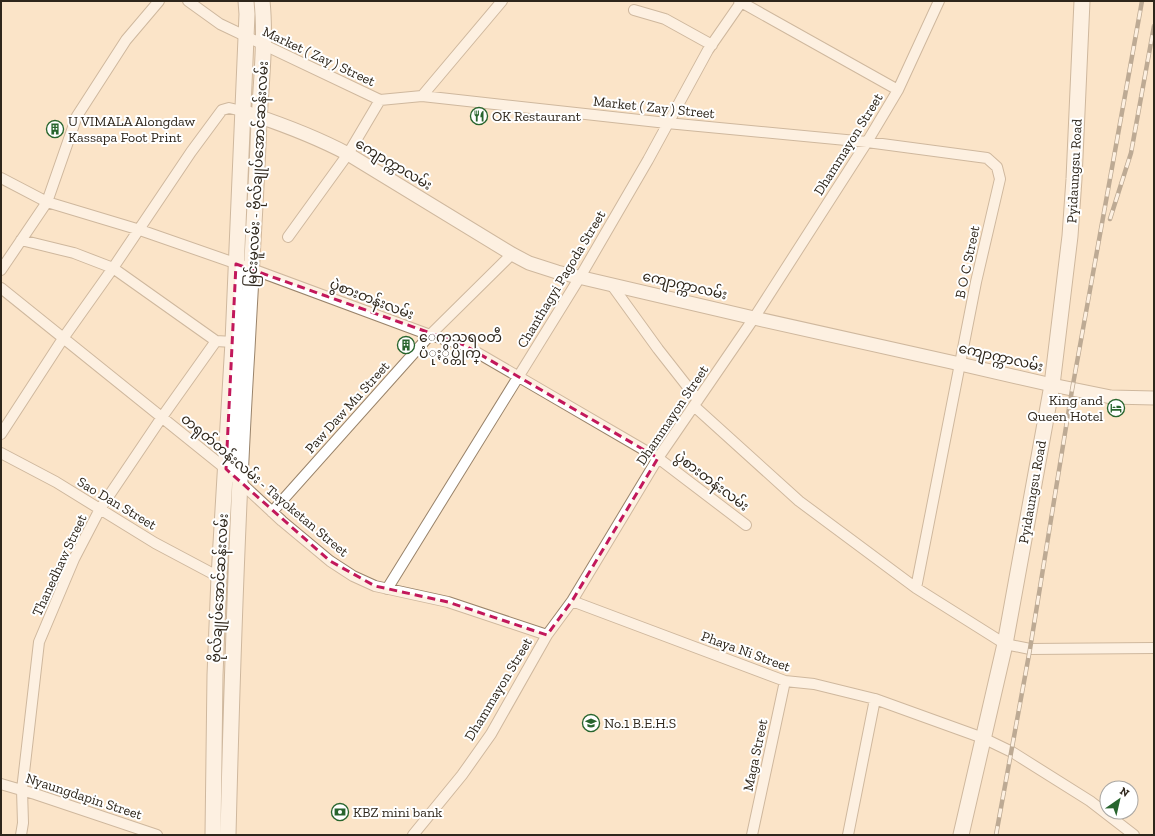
<svg xmlns="http://www.w3.org/2000/svg" width="1155" height="836" font-family="'Zilla Slab','Noto Sans Myanmar',serif">
	<style>
		.lines { fill: none; stroke-linecap: round; stroke-linejoin: round }
		.minor-casing { stroke: #99836a; stroke-width: 12 }
		.major-casing { stroke: #99836a; stroke-width: 15 }
		.highway-casing { stroke: #99836a; stroke-width: 17 }
		.minor { stroke: #fff; stroke-width: 10 }
		.major { stroke: #fff; stroke-width: 13 }
		.highway { stroke: #fff; stroke-width: 15 }
		.rail-casing { stroke: #726554; stroke-width: 4.5 }
		.rail { stroke: #fff; stroke-width: 3; stroke-dasharray: 9; stroke-linecap: butt }
		.marked { fill: none; stroke: #c2185b; stroke-width: 3; stroke-dasharray: 8 5; stroke-linejoin: round }
		.labels { text-anchor: middle; stroke-width: 4; stroke-linejoin: round; paint-order: stroke }
		.street-label { font-size: 14px; fill: #2e261b; stroke: #fff }
		.poi-label { font-size: 14px; fill: #2e261b; stroke: #fff; text-anchor: start }
	</style>
	<rect width="100%" height="100%" fill="#fbe4c8"/>
	<g class="lines">
		<g class="minor-casing">
			<path id="minor" d="M188 1 220 24 380 100 422 96 667 123 867 142 987 158 997 167 1000 179 976 282 916 588
				M739 1 898 90
				M634 10 665 19 712 45
				M422 96 502 1
				M1 178 47 202 140 230 252 269 430 335 464 345 658 458 746 525
				M288 237 348 154 380 100
				M21 240 74 253 113 268 216 341 233 342
				M1 270 47 202 77 116 126 40 159 1
				M611 284 658 349 698 400
				M1 288 226 469 282 521 330 561 353 576 375 586 448 602 547 635
				M694 406 799 501 916 588 1005 644 1030 649 1154 648
				M1 434 64 337 113 268 191 152 222 110 229 108 242 111
				M1 453 56 482 155 543 219 577
				M272 512 430 335 512 254
				M387 589 580 277 648 160 708 50 742 1
				M572 601 785 681 814 684 875 699 983 738 1012 752 1090 801 1134 835
				M1 784 35 794 157 835
				M21 835 23 823 22 790 39 642 74 559 100 509 162 417 216 341
				M413 835 462 775 491 734 547 635 572 601 658 458 754 318 867 142 898 90 939 1
				M752 835 785 681
				M848 835 875 699"/>
		</g>
		<g class="major-casing">
			<path id="major" d="M242 111C279 123 314 136 348 154L512 254 529 263 557 272 754 318 960 364 1052 385 1111 397 1154 398"/>
		</g>
		<g class="highway-casing">
			<path id="highway" d="M213 835 215 675 219 577 233 342 247 14 246 1
				M228 835C232 673 237 511 247 349 251 273 256 198 259 122 261 83 266 40 262 1
				M961 835 1005 644 1052 385 1070 236 1074 179 1082 1"/>
		</g>
		<use href="#minor" class="minor"/>
		<use href="#major" class="major"/>
		<use href="#highway" class="highway"/>
		<g class="rail-casing">
			<path id="rail" d="M1110 219 1131 153 1154 26
				M996 835 1030 649 1072 390 1142 1"/>
		</g>
		<use href="#rail" class="rail"/>
	</g>
	<path d="M0 0H1155V836H0ZM236 264 464 345 658 458 572 601 547 635 448 602 375 586 330 561 226 469Z" fill="#fbe4c8" fill-opacity=".55" fill-rule="evenodd"/>
	<path class="marked" d="M236 264 464 345 658 458 572 601 547 635 448 602 375 586 330 561 226 469Z"/>
	<defs>
		<g id="restaurant-ring" transform="scale(0.9)"><circle r="9.5" fill="#fff" stroke="#28652e" stroke-width="1.5"/><path d="M-5-6h1v4h1v-4h1v4h1v-4h1v5L-1.5 .5V6h-2V.5L-5-1ZM5-6V6H3V1.5H1.5Q1.5-4 5-6Z" fill="#28652e"/></g>
		<g id="building-ring" transform="scale(0.9)"><circle r="9.5" fill="#fff" stroke="#28652e" stroke-width="1.5"/><path d="M-4-6H4V6H1V3H-1V6H-4ZM-2.5-4.3h1.7v1.8h-1.7ZM.8-4.3h1.7v1.8H.8ZM-2.5-1h1.7V.8h-1.7ZM.8-1h1.7V.8H.8Z" fill="#28652e"/></g>
		<g id="hotel-ring" transform="scale(0.9)"><circle r="9.5" fill="#fff" stroke="#28652e" stroke-width="1.5"/><path d="M-6-4.5h1.5V1H6V5H4.5V3h-9V5H-6ZM-4 0a1.8 1.8 0 1 1 3.6 0ZM.5 0V-2.5h3Q6-2.5 6 0Z" fill="#28652e"/></g>
		<g id="school-ring" transform="scale(0.9)"><circle r="9.5" fill="#fff" stroke="#28652e" stroke-width="1.5"/><path d="M0-5L7-2L0 1L-7-2ZM-4 1L0 2.5L4 1V4Q0 6-4 4Z" fill="#28652e"/></g>
		<g id="bank-ring" transform="scale(0.9)"><circle r="9.5" fill="#fff" stroke="#28652e" stroke-width="1.5"/><path d="M-6-4H6V4H-6ZM0-2.3a2.3 2.3 0 1 0 0 4.6a2.3 2.3 0 1 0 0-4.6Z" fill="#28652e"/></g>
	</defs>
	<g fill-rule="evenodd">
		<use href="#restaurant-ring" x="479" y="116"/>
		<use href="#building-ring" x="55" y="129"/>
		<use href="#building-ring" x="406" y="345"/>
		<use href="#hotel-ring" x="1116" y="408"/>
		<use href="#school-ring" x="591" y="723"/>
		<use href="#bank-ring" x="340" y="812"/>
	</g>
	<g class="labels">
		<g class="street-label">
			<text transform="translate(319 56) rotate(25)" y="5">Market ( Zay ) Street</text>
			<text transform="translate(654 107) rotate(6)" y="5">Market ( Zay ) Street</text>
			<text transform="translate(848 144) rotate(-58)" y="5">Dhammayon Street</text>
			<text transform="translate(394 164) rotate(31)" y="5">ကျောက္ကာလမ်း</text>
			<text transform="translate(1074 171) rotate(-87)" y="5">Pyidaungsu Road</text>
			<text transform="translate(257 174) rotate(-87)" y="5">မြင်းမူလမ်း - ဗိုလ်ချုပ်အောင်ဆန်းလမ်း</text>
			<text transform="translate(967 262) rotate(-78)" y="5">B O C Street</text>
			<text transform="translate(561 279) rotate(-59)" y="5">Chanthagyi Pagoda Street</text>
			<text transform="translate(685 285) rotate(13)" y="5">ကျောက္ကာလမ်း</text>
			<text transform="translate(372 299) rotate(21)" y="5">ပွဲစားတန်းလမ်း</text>
			<text transform="translate(1001 357) rotate(13)" y="5">ကျောက္ကာလမ်း</text>
			<text transform="translate(347 407) rotate(-48)" y="5">Paw Daw Mu Street</text>
			<text transform="translate(672 415) rotate(-56)" y="5">Dhammayon Street</text>
			<text transform="translate(712 481) rotate(37)" y="5">ပွဲစားတန်းလမ်း</text>
			<text transform="translate(265 485) rotate(40)" y="5">တရုတ်တန်းလမ်း - Tayoketan Street</text>
			<text transform="translate(1032 492) rotate(-80)" y="5">Pyidaungsu Road</text>
			<text transform="translate(117 503) rotate(31)" y="5">Sao Dan Street</text>
			<text transform="translate(59 565) rotate(-65)" y="5">Thanedhaw Street</text>
			<text transform="translate(219 588) rotate(-87)" y="5">ဗိုလ်ချုပ်အောင်ဆန်းလမ်း</text>
			<text transform="translate(746 651) rotate(20)" y="5">Phaya Ni Street</text>
			<text transform="translate(498 689) rotate(-59)" y="5">Dhammayon Street</text>
			<text transform="translate(755 755) rotate(-78)" y="5">Maga Street</text>
			<text transform="translate(84 796) rotate(18)" y="5">Nyaungdapin Street</text>
		</g>
		<g class="poi-label">
			<text x="492" y="121">OK Restaurant</text>
			<text x="68" y="126">U VIMALA Alongdaw<tspan x="68" dy="16">Kassapa Foot Print</tspan></text>
			<text x="419" y="342">ေကသရ၀တီ<tspan x="419" dy="16">ပံုႏွိပ္တိုက္</tspan></text>
			<text x="1103" y="405" text-anchor="end">King and<tspan x="1103" dy="16">Queen Hotel</tspan></text>
			<text x="604" y="728">No.1 B.E.H.S</text>
			<text x="353" y="817">KBZ mini bank</text>
		</g>
	</g>
	<rect width="1155" height="836" fill="none" stroke="#2e261b" stroke-width="4"/>
	<g transform="translate(1119 800) rotate(34)"><circle r="19" fill="#ffffff" stroke="#aba8a4"/>
	<path d="M0-3L7 15L0 10L-7 15Z" fill="#28652e"/>
	<text y="-6" font-size="11" font-weight="bold" text-anchor="middle" fill="#2e261b">N</text>
	</g>
</svg>
